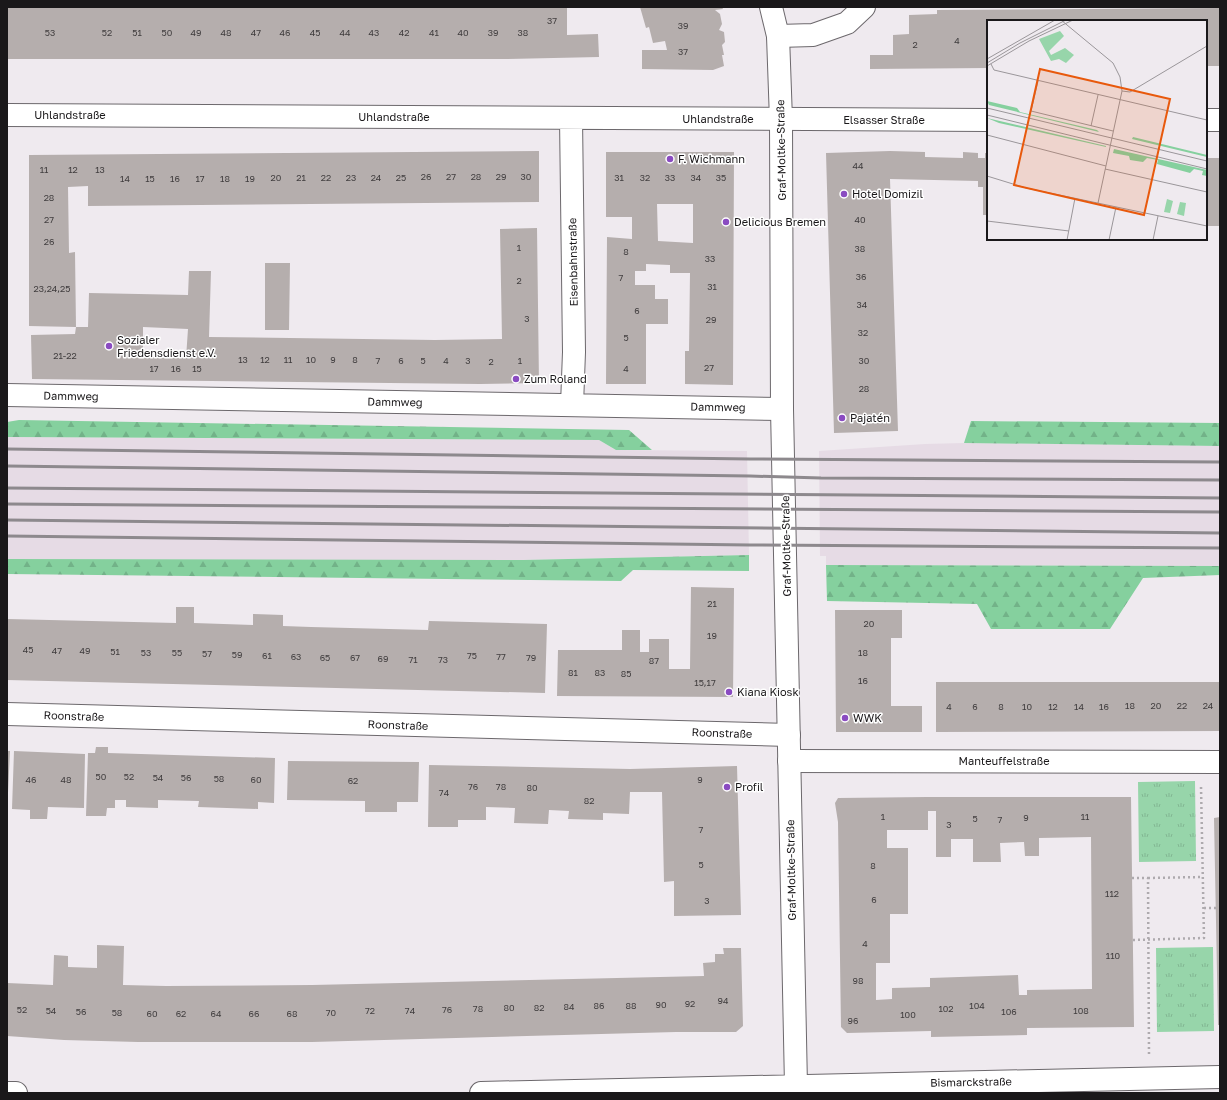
<svg xmlns="http://www.w3.org/2000/svg" width="1227" height="1100" font-family="'Golos Text',sans-serif">
	<style>
		.built { fill: #e6dbe5 }
		.grass { fill: url(#grass-tufts) }
		.forest { fill: url(#forest-firs) }
		.building { fill: #b5aead; fill-rule: evenodd }
		.lines { fill: none; stroke-linecap: round; stroke-linejoin: round }
		.minor-casing { stroke: #6c686c; stroke-width: 24 }
		.major-casing { stroke: #6c686c; stroke-width: 24 }
		.path { stroke: #aeaaae; stroke-width: 2.5; stroke-dasharray: 2 3; stroke-linecap: butt }
		.minor { stroke: #fff; stroke-width: 22 }
		.major { stroke: #fff; stroke-width: 22 }
		.rail { stroke: #8d898d; stroke-width: 3 }
		.poi-dot { fill: #8a4bc1; stroke: #fff; stroke-width: 1.5 }
		.labels { text-anchor: middle; stroke-width: 3; stroke-linejoin: round; paint-order: stroke }
		.number-label { font-size: 9px; fill: #413e3f }
		.street-label { font-size: 11px; fill: #1a181a; stroke: #fff }
		.poi-label { font-size: 11px; fill: #1a181a; stroke: #fff; text-anchor: start }
		.inset-road { fill: none; stroke: #9a969a; stroke-width: 1 }
		.view { fill: #e8590c; fill-opacity: 0.15; stroke: #e8590c; stroke-width: 2 }
		.inset-edge { fill: none; stroke: #1a181a; stroke-width: 2 }
	</style>
	<defs>
		<pattern id="grass-tufts" width="24" height="20" patternUnits="userSpaceOnUse"><rect width="24" height="20" fill="#97d5aa"/><path d="M3 7l-1-3M5 7V3M7 7l1-3M15 17l-1-3M17 17v-4M19 17l1-3" fill="none" stroke="#82b692"/></pattern>
		<pattern id="forest-firs" width="22" height="20" patternUnits="userSpaceOnUse"><rect width="22" height="20" fill="#85d09e"/><path d="M5 1l3.5 6h-7zM16 11l3.5 6h-7z" fill="#72b288"/></pattern>
	</defs>
	<rect width="100%" height="100%" fill="#efeaef"/>
	<path class="built" d="M7 437 599 440 616 450 747 451 749 555 523 560H7Z
		M964 443 1220 446V566L826 565V556H820L819 451 925 444Z"/>
	<path class="grass" d="M1195 781 1196 861 1139 862 1138 782Z
		M1213 947 1214 1031 1157 1032 1156 948Z"/>
	<path class="forest" d="M19 420 629 430 652 450H616L599 440 7 437V422Z
		M971 421 1220 423V446L964 443Z
		M749 555V571L633 570 621 581 7 574V559L523 560Z
		M826 565 1220 566V575L1143 578 1110 629H991L977 604 827 601Z"/>
	<path class="building" d="M7 7H567V35L598 34 599 57 508 59H7Z
		M640 7H722L723 9 715 10 720 14 722 24 719 30 724 32 725 42 722 45 724 55H722L724 66 713 70 642 69V50H667L665 41 653 43 649 27 646 28Z
		M1220 8V66H1206V21H988V68L870 69V55H893V35L909 34V15L937 14V10Z
		M539 151V202L88 206V186L68 187 69 253 75 252 76 327H88L89 293 188 295 189 271H211L209 337 435 340 502 339 500 229 537 228 539 383 480 384 32 379 31 335 75 334 76 327 29 326V155ZM143 327 188 329 186 358 143 357Z
		M890 151 925 152V157L963 158V152L978 153V158H985V153H988V215H983V187H978V181L890 179 898 431 834 433 826 153Z
		M606 152H734L733 385 685 384V351H689L690 273H670V265L646 264V271H635V285H655V299H668V324H646V384H606L607 237 632 239V217H606ZM657 204H693V243L658 241Z
		M1206 158H1220V226H1206Z
		M265 263H290L289 330H265Z
		M691 587 734 588 733 697 557 696 558 650H622V630H640V652H649V639H669V669H690Z
		M176 607H194V623L253 625V614L283 615V626L311 627 428 630 429 621 547 624 545 693 7 680V619L176 623Z
		M835 610H902V638H891V706H922V732H836Z
		M936 682H1220V731L936 732Z
		M96 747H108V753L275 758 274 803 258 802V809L198 807 199 801 158 800V808L126 807V800H115V808H107L106 816H86L88 753H95Z
		M7 751H10L8 793H7Z
		M14 751 85 754 84 808 48 807 47 819H30V810L12 809Z
		M288 761 419 762 418 802H397V812H365V801L287 800Z
		M429 765 630 769 737 766 741 915 674 916V881L664 882 662 792H630L629 814 603 813V820L568 819 569 811 549 810 548 824 514 823 515 808 486 807V820H458V827H428Z
		M927 797H1131L1134 1027 1027 1028V1035L931 1037V1031L847 1033 841 1027 838 822 835 803 838 798ZM928 811H936V857H951V839H973V862H1001L1000 843 1024 842 1025 856H1039V838L1091 837 1092 989 1027 990V995H1019L1018 975 930 978V987L892 988V999L876 1000V963H890V914H908V848H887V830H928Z
		M1220 817V1025H1218L1214 818Z
		M97 945 124 946 123 985 166 986 312 985 704 976 703 963 715 962V954H724L723 948H741L743 1026 736 1032H676L312 1042H138L64 1040 7 1036V983L53 985 54 955 68 956V967L97 968Z"/>
	<g class="lines">
		<g class="minor-casing">
			<path id="minor" d="M778 36 813 35 847 23 864 7
				M7 115 988 120
				M571 118 574 352 572 405
				M1206 120H1220
				M7 395 782 409
				M7 714 789 735
				M789 761 1220 762"/>
		</g>
		<g class="major-casing">
			<path id="major" d="M771 7 778 36 781 120 782 409 796 1086
				M7 1093H16
				M481 1093 1220 1077"/>
		</g>
		<path class="path" d="M1132 878H1148L1149 1054
			M1148 878 1203 877
			M1204 908H1216
			M1133 940 1204 938 1201 786"/>
		<use href="#minor" class="minor"/>
		<use href="#major" class="major"/>
		<path class="rail" d="M7 449 750 459 1220 462
			M7 466 750 476 821 478 1220 480
			M7 488 1220 498
			M7 504 1220 512
			M7 520 1220 533
			M7 536 750 545 1220 548"/>
	</g>
	<g class="poi-dot">
		<circle cx="670" cy="159" r="4"/>
		<circle cx="844" cy="194" r="4"/>
		<circle cx="726" cy="222" r="4"/>
		<circle cx="109" cy="346" r="4"/>
		<circle cx="516" cy="379" r="4"/>
		<circle cx="842" cy="418" r="4"/>
		<circle cx="729" cy="692" r="4"/>
		<circle cx="845" cy="718" r="4"/>
		<circle cx="727" cy="787" r="4"/>
	</g>
	<g class="labels">
		<g class="number-label">
			<text x="552" y="24">37</text>
			<text x="683" y="29">39</text>
			<text x="50" y="36">53</text>
			<text x="107" y="36">52</text>
			<text x="137" y="36">51</text>
			<text x="167" y="36">50</text>
			<text x="196" y="36">49</text>
			<text x="226" y="36">48</text>
			<text x="256" y="36">47</text>
			<text x="285" y="36">46</text>
			<text x="315" y="36">45</text>
			<text x="345" y="36">44</text>
			<text x="374" y="36">43</text>
			<text x="404" y="36">42</text>
			<text x="434" y="36">41</text>
			<text x="463" y="36">40</text>
			<text x="493" y="36">39</text>
			<text x="523" y="36">38</text>
			<text x="957" y="44">4</text>
			<text x="915" y="48">2</text>
			<text x="683" y="55">37</text>
			<text x="858" y="169">44</text>
			<text x="44" y="173">11</text>
			<text x="73" y="173">12</text>
			<text x="100" y="173">13</text>
			<text x="426" y="180">26</text>
			<text x="451" y="180">27</text>
			<text x="476" y="180">28</text>
			<text x="501" y="180">29</text>
			<text x="526" y="180">30</text>
			<text x="276" y="181">20</text>
			<text x="301" y="181">21</text>
			<text x="326" y="181">22</text>
			<text x="351" y="181">23</text>
			<text x="376" y="181">24</text>
			<text x="401" y="181">25</text>
			<text x="619" y="181">31</text>
			<text x="645" y="181">32</text>
			<text x="670" y="181">33</text>
			<text x="696" y="181">34</text>
			<text x="721" y="181">35</text>
			<text x="125" y="182">14</text>
			<text x="150" y="182">15</text>
			<text x="175" y="182">16</text>
			<text x="200" y="182">17</text>
			<text x="225" y="182">18</text>
			<text x="250" y="182">19</text>
			<text x="49" y="201">28</text>
			<text x="49" y="223">27</text>
			<text x="860" y="223">40</text>
			<text x="49" y="245">26</text>
			<text x="519" y="251">1</text>
			<text x="860" y="252">38</text>
			<text x="626" y="255">8</text>
			<text x="710" y="262">33</text>
			<text x="861" y="280">36</text>
			<text x="621" y="281">7</text>
			<text x="519" y="284">2</text>
			<text x="712" y="290">31</text>
			<text x="52" y="292">23,24,25</text>
			<text x="862" y="308">34</text>
			<text x="637" y="314">6</text>
			<text x="527" y="322">3</text>
			<text x="711" y="323">29</text>
			<text x="863" y="336">32</text>
			<text x="626" y="341">5</text>
			<text x="65" y="359">21-22</text>
			<text x="243" y="363">13</text>
			<text x="265" y="363">12</text>
			<text x="288" y="363">11</text>
			<text x="311" y="363">10</text>
			<text x="333" y="363">9</text>
			<text x="355" y="363">8</text>
			<text x="378" y="364">7</text>
			<text x="401" y="364">6</text>
			<text x="423" y="364">5</text>
			<text x="446" y="364">4</text>
			<text x="468" y="364">3</text>
			<text x="520" y="364">1</text>
			<text x="864" y="364">30</text>
			<text x="491" y="365">2</text>
			<text x="709" y="371">27</text>
			<text x="154" y="372">17</text>
			<text x="176" y="372">16</text>
			<text x="197" y="372">15</text>
			<text x="626" y="372">4</text>
			<text x="864" y="392">28</text>
			<text x="712" y="607">21</text>
			<text x="869" y="627">20</text>
			<text x="712" y="639">19</text>
			<text x="28" y="653">45</text>
			<text x="57" y="654">47</text>
			<text x="85" y="654">49</text>
			<text x="115" y="655">51</text>
			<text x="146" y="656">53</text>
			<text x="177" y="656">55</text>
			<text x="863" y="656">18</text>
			<text x="207" y="657">57</text>
			<text x="237" y="658">59</text>
			<text x="267" y="659">61</text>
			<text x="472" y="659">75</text>
			<text x="296" y="660">63</text>
			<text x="501" y="660">77</text>
			<text x="325" y="661">65</text>
			<text x="355" y="661">67</text>
			<text x="531" y="661">79</text>
			<text x="383" y="662">69</text>
			<text x="413" y="663">71</text>
			<text x="443" y="663">73</text>
			<text x="654" y="664">87</text>
			<text x="573" y="676">81</text>
			<text x="600" y="676">83</text>
			<text x="626" y="677">85</text>
			<text x="863" y="684">16</text>
			<text x="705" y="686">15,17</text>
			<text x="1130" y="709">18</text>
			<text x="1156" y="709">20</text>
			<text x="1182" y="709">22</text>
			<text x="1208" y="709">24</text>
			<text x="949" y="710">4</text>
			<text x="975" y="710">6</text>
			<text x="1001" y="710">8</text>
			<text x="1027" y="710">10</text>
			<text x="1053" y="710">12</text>
			<text x="1079" y="710">14</text>
			<text x="1104" y="710">16</text>
			<text x="101" y="780">50</text>
			<text x="129" y="780">52</text>
			<text x="158" y="781">54</text>
			<text x="186" y="781">56</text>
			<text x="219" y="782">58</text>
			<text x="31" y="783">46</text>
			<text x="66" y="783">48</text>
			<text x="256" y="783">60</text>
			<text x="700" y="783">9</text>
			<text x="353" y="784">62</text>
			<text x="473" y="790">76</text>
			<text x="501" y="790">78</text>
			<text x="532" y="791">80</text>
			<text x="444" y="796">74</text>
			<text x="589" y="804">82</text>
			<text x="883" y="820">1</text>
			<text x="1085" y="820">11</text>
			<text x="1026" y="821">9</text>
			<text x="975" y="822">5</text>
			<text x="1000" y="823">7</text>
			<text x="949" y="828">3</text>
			<text x="701" y="833">7</text>
			<text x="701" y="868">5</text>
			<text x="873" y="869">8</text>
			<text x="1112" y="897">112</text>
			<text x="874" y="903">6</text>
			<text x="707" y="904">3</text>
			<text x="865" y="947">4</text>
			<text x="1113" y="959">110</text>
			<text x="858" y="984">98</text>
			<text x="723" y="1004">94</text>
			<text x="690" y="1007">92</text>
			<text x="661" y="1008">90</text>
			<text x="599" y="1009">86</text>
			<text x="631" y="1009">88</text>
			<text x="977" y="1009">104</text>
			<text x="569" y="1010">84</text>
			<text x="509" y="1011">80</text>
			<text x="539" y="1011">82</text>
			<text x="478" y="1012">78</text>
			<text x="946" y="1012">102</text>
			<text x="22" y="1013">52</text>
			<text x="447" y="1013">76</text>
			<text x="51" y="1014">54</text>
			<text x="370" y="1014">72</text>
			<text x="410" y="1014">74</text>
			<text x="1081" y="1014">108</text>
			<text x="81" y="1015">56</text>
			<text x="1009" y="1015">106</text>
			<text x="117" y="1016">58</text>
			<text x="331" y="1016">70</text>
			<text x="152" y="1017">60</text>
			<text x="181" y="1017">62</text>
			<text x="216" y="1017">64</text>
			<text x="254" y="1017">66</text>
			<text x="292" y="1017">68</text>
			<text x="908" y="1018">100</text>
			<text x="853" y="1024">96</text>
		</g>
		<g class="street-label">
			<text x="70" y="119">Uhlandstraße</text>
			<text x="394" y="121">Uhlandstraße</text>
			<text x="718" y="123">Uhlandstraße</text>
			<text x="884" y="124">Elsasser Straße</text>
			<text transform="translate(781 150) rotate(-91)" y="4">Graf-Moltke-Straße</text>
			<text transform="translate(573 262) rotate(-91)" y="4">Eisenbahnstraße</text>
			<text transform="translate(71 396) rotate(1)" y="4">Dammweg</text>
			<text transform="translate(395 402) rotate(1)" y="4">Dammweg</text>
			<text transform="translate(718 407) rotate(1)" y="4">Dammweg</text>
			<text transform="translate(786 546) rotate(-91)" y="4">Graf-Moltke-Straße</text>
			<text transform="translate(74 716) rotate(2)" y="4">Roonstraße</text>
			<text transform="translate(398 725) rotate(2)" y="4">Roonstraße</text>
			<text transform="translate(722 733) rotate(2)" y="4">Roonstraße</text>
			<text x="1004" y="765">Manteuffelstraße</text>
			<text transform="translate(791 870) rotate(-91)" y="4">Graf-Moltke-Straße</text>
			<text transform="translate(971 1082) rotate(-1)" y="4">Bismarckstraße</text>
		</g>
		<g class="poi-label">
			<text x="678" y="163">F. Wichmann</text>
			<text x="852" y="198">Hotel Domizil</text>
			<text x="734" y="226">Delicious Bremen</text>
			<text x="117" y="344">Sozialer<tspan x="117" dy="13">Friedensdienst e.V.</tspan></text>
			<text x="524" y="383">Zum Roland</text>
			<text x="850" y="422">Pajatén</text>
			<text x="737" y="696">Kiana Kiosk</text>
			<text x="853" y="722">WWK</text>
			<text x="735" y="791">Profil</text>
		</g>
	</g>
	<g transform="translate(987 20)">
		<rect width="220" height="220" fill="#efeaef"/>
		<path d="M180 179 186 181 183 193 177 192ZM193 182 199 183 197 196 190 194Z" fill="#97d5aa"/>
		<path d="M0 81 30 88 33 92 110 110 112 112 2 85ZM0 98 119 126V127L12 103ZM146 117 220 135V137L145 119ZM127 129 220 150V156L215 155 216 151 207 149 203 153 170 144 171 140 160 138 156 142 143 140 142 136 126 133Z" fill="#85d09e"/>
		<path d="M73 11 77 16 62 31 64 35 78 28 87 35 79 43 72 39 64 41 52 19Z" fill="#97d5aa"/>
		<path class="inset-road" d="M74 0 126 43 133 57 135 71 111 183M0 39 68 0M0 43 33 23 79 0M4 44 7 50 220 100M0 46 42 21 86 0M51 61 44 91 126 111M135 71 143 72 220 26M0 88 220 141M0 95 220 149M104 106 111 75M0 115 119 146M118 149 220 172M0 156 39 168 220 206M0 201 82 211M80 220 88 178M122 220 129 187M166 220 171 196"/>
		<path class="view" d="M53 49 183 79 157 195 27 165Z"/>
		<rect width="220" height="220" class="inset-edge"/>
	</g>
	<rect width="1227" height="1100" fill="none" stroke="#1a181a" stroke-width="16"/>
</svg>
